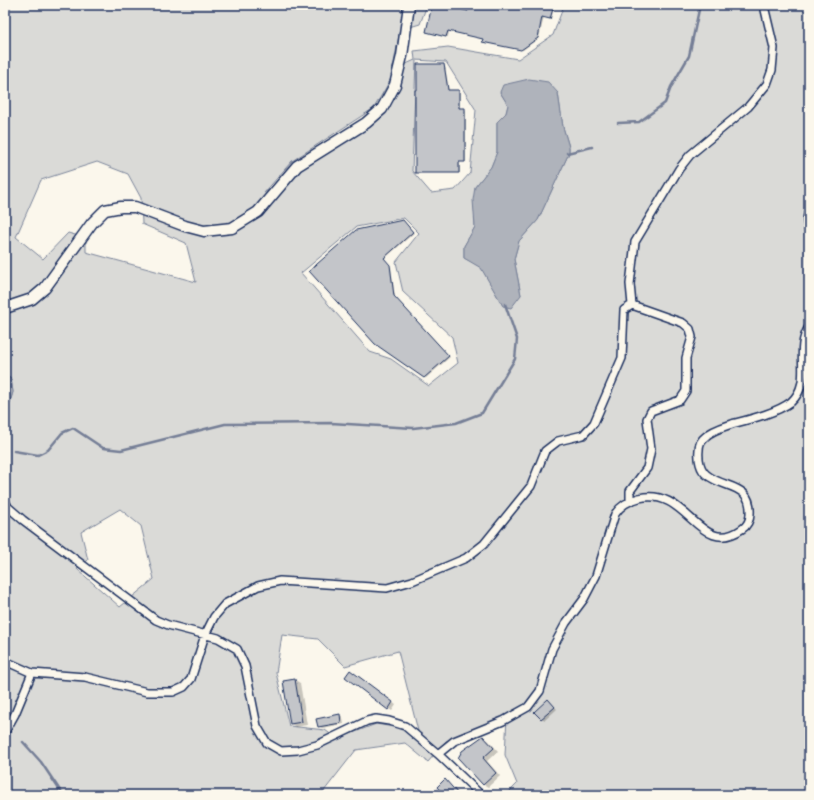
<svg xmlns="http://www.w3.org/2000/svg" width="814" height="800" font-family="'Patrick Hand',sans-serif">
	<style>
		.green { fill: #dadad7; stroke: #7a849a; fill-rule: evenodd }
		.water { fill: #afb3bb; stroke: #747e96 }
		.shadow { fill: #0003 }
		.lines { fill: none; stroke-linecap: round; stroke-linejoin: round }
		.stream { stroke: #747e96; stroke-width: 2.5 }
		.building { fill: #c3c5c9; stroke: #1b2f5e }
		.street-casing { stroke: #1b2f5e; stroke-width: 10 }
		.secondary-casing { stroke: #1b2f5e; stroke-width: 13 }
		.street { stroke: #fbf7ec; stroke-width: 7 }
		.secondary { stroke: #fbf7ec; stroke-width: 10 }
	</style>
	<rect width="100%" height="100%" fill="#fbf7ec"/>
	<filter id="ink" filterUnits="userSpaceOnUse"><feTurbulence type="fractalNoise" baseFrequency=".025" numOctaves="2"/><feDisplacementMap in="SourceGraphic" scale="8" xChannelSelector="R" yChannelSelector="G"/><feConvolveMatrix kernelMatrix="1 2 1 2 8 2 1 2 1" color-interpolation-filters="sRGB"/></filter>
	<g filter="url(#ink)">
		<path class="green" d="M5 5H427L420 24 400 30 391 79 374 108 292 161 264 193 389 109 406 64 415 60 414 51 448 47 518 59 553 35 564 5H809V795H506L517 784 505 755 507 716 446 741 428 762 405 743 356 750 324 791 327 795H5V419L13 392 11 379 5 375ZM416 60 446 62 476 110 470 173 455 190 431 193 412 171ZM500 92 558 93 563 127 569 147V153L538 220 519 241 514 259 521 295 503 306 481 267 464 258V246L475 227V187L491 167 497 152V122L506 113 508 105ZM97 162 128 174 141 198 142 224 186 243 196 282 86 252V238L68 233 43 259 16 237 41 180ZM404 218 419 233 396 262 403 292 452 337 458 363 429 386 391 359 370 352 301 273 356 227ZM120 509 141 526 154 579 120 607 77 569 88 560 81 532ZM282 635 318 639 345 666 398 651 418 731 376 724 337 739 325 730 289 726 276 673Z"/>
		<path class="water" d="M529 79 548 82 558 93 563 127 569 147V153L538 220 519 241 514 259 521 295 511 308 503 306 481 268 464 258V246L475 227 473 200 475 187 491 167 497 152V122L506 113 508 105 500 92 503 85Z
			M5 375 11 379 13 392 5 419Z"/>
		<path class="shadow" d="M433 5 473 13 476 5H555L551 19 544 17 539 38 523 50 485 42 484 39 449 31 448 37 428 32Z
			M443 65 445 66 449 91 460 92V109L466 110V162H460V173H418L416 172Z
			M404 222 414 233 384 259 391 267 395 297 450 357 426 378 376 343 311 271Z
			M353 673 396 705 392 711 389 709Z
			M295 680 300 683 307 725 296 727 291 724Z
			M548 700 557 709 545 720 541 718Z
			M340 715 343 717 344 724 322 728 318 726Z
			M483 737 488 740 498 751 487 761 500 776 488 787 483 784 459 758Z"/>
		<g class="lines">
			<path class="stream" d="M618 123 639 122 665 103 671 87 689 56 700 5
				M567 153 592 147
				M14 451 38 455 48 450 62 433 73 428 103 448 121 450 225 424 331 423 413 428 456 423 482 413 515 359 517 339 505 304
				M23 742 41 762 63 795"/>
		</g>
		<path class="building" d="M432 5H441L468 11 469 5H554L550 19 542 17 538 38 521 50 482 42 483 39 448 31 446 37 426 32Z
			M417 64H444L448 90H459V108H465V162H459V173H415V90H417Z
			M403 220 413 232 384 258 390 265 394 296 449 356 424 378 375 344 309 271 356 230Z
			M350 670 393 702 388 710 345 677Z
			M295 679 302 722 290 724 283 681Z
			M548 699 555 707 541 719 534 712Z
			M340 714 341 723 318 727 316 719Z
			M483 736 494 748 483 758 496 773 483 785 458 758 462 751Z
			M445 779 459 795H444L437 787Z"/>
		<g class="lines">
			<g class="street-casing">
				<path id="street" d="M809 209 807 220 809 233
					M632 305 630 284 635 242 679 169 690 155 748 107 767 84 772 70 774 48 765 10
					M630 500V491L647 468 651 449 647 419 651 411 680 400 686 391V358L692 337 690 329 683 323 632 305
					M5 501 8 507 23 520 156 620 168 625 218 638 237 649 245 666 257 726 267 743 281 751 298 750 317 745 367 721 376 719 389 721 405 726 438 754 481 795
					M5 661 32 673 85 677 147 692H173L184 687 191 679 205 635 214 617 225 604 258 586 280 581 387 588 412 581 466 558 484 544 531 486 545 451 558 441 583 435 594 423 622 358 624 310 632 305
					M5 732 15 714 32 673
					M438 754 454 741 503 721 528 707 540 691 552 649 566 623 584 599 596 576 615 514C621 505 628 501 639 498 688 486 699 559 742 529 747 526 750 520 750 514 752 483 724 489 707 475 700 470 698 459 699 450 699 445 701 440 705 437 712 430 723 427 732 424 751 419 776 413 791 402 814 381 793 352 809 327"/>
			</g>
			<g class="secondary-casing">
				<path id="secondary" d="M5 308 32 299 45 288 92 223 105 210 121 207H135L185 226 204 231 232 228 258 212 297 166 366 123 382 109 395 85 402 56 409 5"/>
			</g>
			<use href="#street" class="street"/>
			<use href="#secondary" class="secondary"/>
		</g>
	</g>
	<rect width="814" height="800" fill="none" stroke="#fbf7ec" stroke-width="20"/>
	<rect x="10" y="10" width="794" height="780" fill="none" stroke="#1b2f5e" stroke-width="1.5" filter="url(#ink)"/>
</svg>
